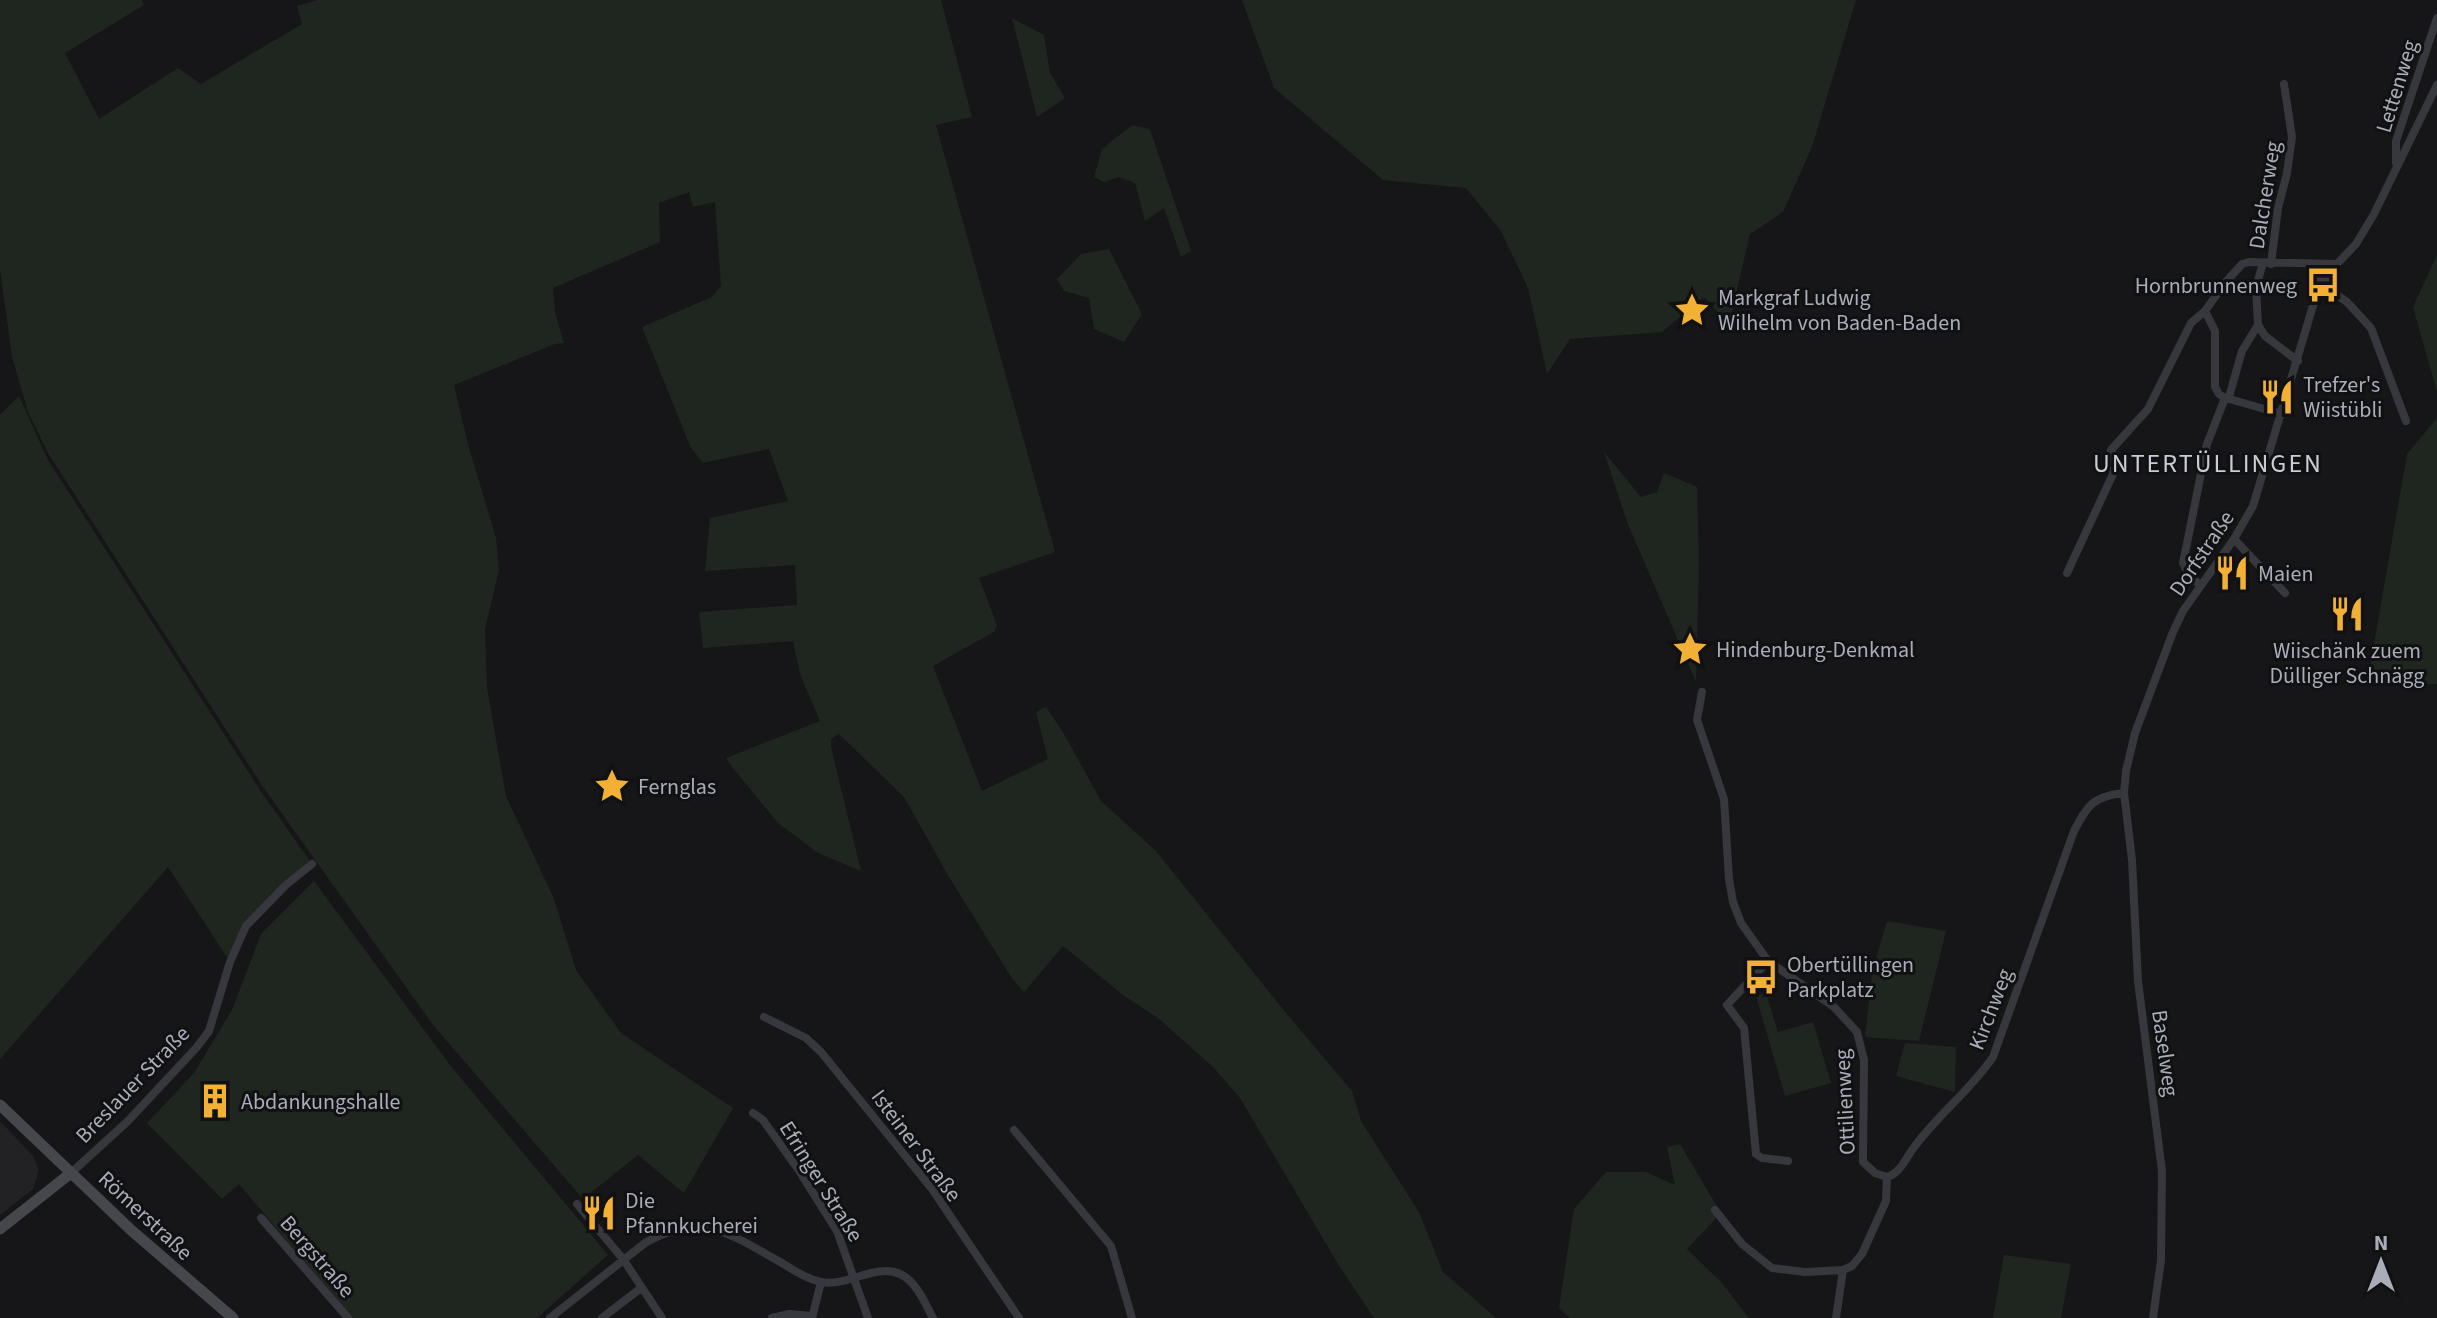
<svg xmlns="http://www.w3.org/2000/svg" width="2437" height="1318" font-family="'Source Sans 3',sans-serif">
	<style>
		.built { fill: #222225 }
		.green { fill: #1e261f }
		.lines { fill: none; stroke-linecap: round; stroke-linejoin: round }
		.street { stroke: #37383d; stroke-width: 8 }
		.secondary { stroke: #45474d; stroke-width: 11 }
		.labels { text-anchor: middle; stroke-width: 6; stroke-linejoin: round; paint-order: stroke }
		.street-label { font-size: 22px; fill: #a8adb8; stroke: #111113 }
		.poi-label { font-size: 22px; fill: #a8adb8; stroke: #111113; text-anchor: start }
		.quarter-label { font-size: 26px; letter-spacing: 2px; fill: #c9ccd4; stroke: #111113 }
	</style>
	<rect width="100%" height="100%" fill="#161618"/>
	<path class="built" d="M0 1121 33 1156 39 1170 33 1189 0 1215Z"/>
	<path class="green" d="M0 0H142L144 5 65 53 99 119 178 68 201 84 302 24 297 6 317 0H941L972 117 936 125 1055 552 979 578 997 625 994 632 933 666 982 791 1048 759 1036 712 1046 707 1063 732 1101 801 1156 851 1286 1013 1352 1091 1361 1121 1419 1212 1443 1272 1496 1318H1374L1338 1264 1240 1098 1213 1067 1158 1018 1123 995 1063 946 1024 992 1011 977 949 877 904 797 839 734 831 739V747L861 871 818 853 778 823 732 767 726 758 820 721 800 674 793 641 703 648 699 612 797 605 795 565 705 571 710 518 788 501 769 449 703 463 691 448 642 327 712 297 721 286 715 202 693 207 689 192 659 203 660 242 553 288 555 312 564 343 555 344 454 385 468 444 496 538 499 570 485 629 487 688 506 796 554 899 576 970 621 1033 733 1108 684 1193 638 1155 583 1199 433 1025 263 787 48 453 28 412 12 357 0 269Z
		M1242 0H1856L1812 147 1783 212 1750 234 1729 324 1704 297 1662 332 1570 339 1547 374 1528 288 1501 231 1466 188 1383 180 1274 88Z
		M1012 18 1044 35 1050 73 1065 98 1037 117Z
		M1132 125 1150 129 1191 251 1181 257 1164 208 1145 221 1135 183 1119 177 1104 182 1094 177 1102 149Z
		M1109 249 1142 314 1124 342 1094 329 1089 298 1064 291 1057 279 1081 254Z
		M2437 255V392L2413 307Z
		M19 396 48 460 260 790 312 864 256 914 230 962 168 867 0 1059V415Z
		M2437 418V684H2367L2407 454Z
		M1604 452 1641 497 1657 492 1664 473 1697 487 1699 563 1696 682 1627 522Z
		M314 881 450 1065 608 1255 537 1318H352L239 1184 222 1199 147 1123 194 1073 232 1010 261 934Z
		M1887 921 1946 931 1919 1041 1865 1037 1872 972Z
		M1766 993 1778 1032 1813 1022 1831 1083 1785 1096 1756 996Z
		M1905 1043 1956 1047 1955 1092 1896 1076Z
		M1680 1144 1721 1213 1687 1249 1722 1283 1749 1318H1570L1559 1308 1574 1209 1606 1172H1646L1675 1185 1667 1147Z
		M2004 1255 2071 1264 2061 1318H1993Z"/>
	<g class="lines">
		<path class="street" d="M2396 163V141L2437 18
			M2271 264 2278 208 2287 173 2292 137 2284 84
			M2309 265 2323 285 2347 302 2371 328 2406 421
			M2205 311 2215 331V387L2219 394 2225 398
			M2258 325 2265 336 2298 361
			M2229 397 2242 351 2258 325 2256 287 2263 263
			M2226 398 2282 414
			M2234 539 2285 593
			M2067 573 2113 474 2115 463 2111 450 2148 409 2191 323 2205 311 2225 283 2242 264 2249 262 2337 264
			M2200 585 2189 575 2183 563 2207 444 2225 398
			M1702 692 1697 720 1724 799 1729 879 1733 902 1741 923 1768 961 1834 1007 1857 1032 1864 1060 1863 1162 1875 1173 1887 1177
			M1768 961 1727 1005 1744 1028 1756 1154 1762 1158 1788 1161
			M764 1017 806 1038 821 1052 932 1189 1019 1318
			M753 1113 763 1120 800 1172 837 1231 868 1318
			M1014 1130 1111 1246 1132 1318
			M71 1173 128 1121 197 1047 209 1031 230 962 246 926 286 885 312 864
			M1887 1177C1899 1174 1905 1160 1912 1150 1936 1116 1970 1091 1993 1057L2074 831C2088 805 2093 796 2124 793
			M577 1204 623 1259 662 1318
			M1715 1210 1742 1244 1772 1268 1805 1272 1843 1270 1852 1266 1862 1254 1886 1201 1887 1177
			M261 1218 348 1318
			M550 1318 645 1243C702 1211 732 1235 782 1263 795 1271 807 1279 821 1282 848 1287 875 1263 900 1274 916 1281 925 1303 933 1318
			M602 1318 641 1288
			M772 1318 789 1314 812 1316
			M812 1318 821 1282
			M1836 1318 1843 1270
			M2153 1318 2161 1260 2162 1171 2138 981 2132 860 2124 793 2126 771 2135 733 2173 632 2183 611 2234 539 2253 506 2315 299 2337 264 2356 244 2374 214 2437 85"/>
		<path class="secondary" d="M0 1105 131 1230 233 1318
			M0 1229 71 1173"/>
	</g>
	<defs>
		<g id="bus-bare" transform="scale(2.76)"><path d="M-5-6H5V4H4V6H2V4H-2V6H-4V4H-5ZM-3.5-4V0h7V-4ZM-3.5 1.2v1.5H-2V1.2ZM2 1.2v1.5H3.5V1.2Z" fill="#f2b134" stroke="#111113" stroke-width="2.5" paint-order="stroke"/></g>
		<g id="sight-bare" transform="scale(2.76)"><path d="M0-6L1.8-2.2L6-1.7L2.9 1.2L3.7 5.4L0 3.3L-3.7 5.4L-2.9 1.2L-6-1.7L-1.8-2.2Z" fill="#f2b134" stroke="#111113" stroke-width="2.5" paint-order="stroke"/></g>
		<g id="restaurant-bare" transform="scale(2.76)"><path d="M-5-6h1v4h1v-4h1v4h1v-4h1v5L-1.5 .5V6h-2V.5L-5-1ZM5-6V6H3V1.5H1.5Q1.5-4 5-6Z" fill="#f2b134" stroke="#111113" stroke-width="2.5" paint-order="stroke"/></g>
		<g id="building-bare" transform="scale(2.76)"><path d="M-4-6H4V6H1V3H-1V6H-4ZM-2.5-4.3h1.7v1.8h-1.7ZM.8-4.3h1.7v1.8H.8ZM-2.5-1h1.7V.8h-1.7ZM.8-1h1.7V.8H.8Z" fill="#f2b134" stroke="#111113" stroke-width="2.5" paint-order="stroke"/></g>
	</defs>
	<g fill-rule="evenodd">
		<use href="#bus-bare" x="2323" y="285"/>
		<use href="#sight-bare" x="1692" y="310"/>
		<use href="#restaurant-bare" x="2277" y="397"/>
		<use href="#restaurant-bare" x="2232" y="573"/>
		<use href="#restaurant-bare" x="2347" y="614"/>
		<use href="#sight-bare" x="1690" y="649"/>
		<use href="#sight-bare" x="612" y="786"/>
		<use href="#bus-bare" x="1761" y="977"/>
		<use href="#building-bare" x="215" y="1101"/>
		<use href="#restaurant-bare" x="599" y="1213"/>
	</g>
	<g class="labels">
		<g class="street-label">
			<text transform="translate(2396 86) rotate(-73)" y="8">Lettenweg</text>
			<text transform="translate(2264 195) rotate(-81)" y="8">Dalcherweg</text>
			<text transform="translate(2201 553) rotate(-56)" y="8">Dorfstraße</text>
			<text transform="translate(1990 1009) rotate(-69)" y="8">Kirchweg</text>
			<text transform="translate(2166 1053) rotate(82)" y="8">Baselweg</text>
			<text transform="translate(132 1084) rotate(-46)" y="8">Breslauer Straße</text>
			<text transform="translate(1844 1102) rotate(-93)" y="8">Ottilienweg</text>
			<text transform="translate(917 1145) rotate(53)" y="8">Isteiner Straße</text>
			<text transform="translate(822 1181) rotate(58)" y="8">Efringer Straße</text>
			<text transform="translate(146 1215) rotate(43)" y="8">Römerstraße</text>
			<text transform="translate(318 1256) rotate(49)" y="8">Bergstraße</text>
		</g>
		<g class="poi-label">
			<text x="2297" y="293" text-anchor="end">Hornbrunnenweg</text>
			<text x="1718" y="305">Markgraf Ludwig<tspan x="1718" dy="25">Wilhelm von Baden-Baden</tspan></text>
			<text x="2303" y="392">Trefzer's<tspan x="2303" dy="25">Wiistübli</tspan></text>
			<text x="2258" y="581">Maien</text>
			<text x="1716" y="657">Hindenburg-Denkmal</text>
			<text x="2347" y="658" text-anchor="middle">Wiischänk zuem<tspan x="2347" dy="25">Dülliger Schnägg</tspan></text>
			<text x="638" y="794">Fernglas</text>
			<text x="1787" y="972">Obertüllingen<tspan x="1787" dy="25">Parkplatz</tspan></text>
			<text x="241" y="1109">Abdankungshalle</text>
			<text x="625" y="1208">Die<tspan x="625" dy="25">Pfannkucherei</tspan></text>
		</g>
		<g class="quarter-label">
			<text x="2208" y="472">UNTERTÜLLINGEN</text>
		</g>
	</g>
	<g transform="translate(2381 1262)" stroke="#111113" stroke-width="6" paint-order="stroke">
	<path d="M0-6L14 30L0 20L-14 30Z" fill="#a8adb8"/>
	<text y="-12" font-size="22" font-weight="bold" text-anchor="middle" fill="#a8adb8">N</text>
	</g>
</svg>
